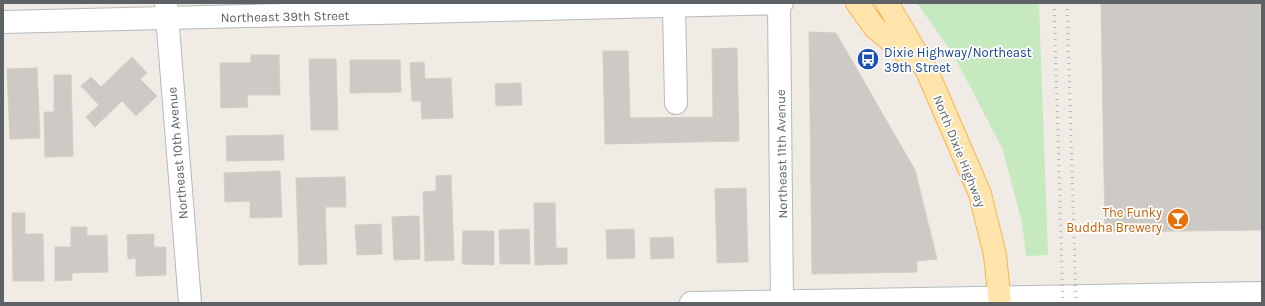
<svg xmlns="http://www.w3.org/2000/svg" width="1265" height="306" font-family="Karla,sans-serif">
	<style>
		.green { fill: #c6e9c0 }
		.building { fill: #cdc9c4; stroke: #d5cdc2 }
		.lines { fill: none; stroke-linecap: round; stroke-linejoin: round }
		.minor-casing { stroke: #b5b9bc; stroke-width: 24 }
		.major-casing { stroke: #fbb352; stroke-width: 24 }
		.minor { stroke: #fff; stroke-width: 22 }
		.major { stroke: #ffe5ab; stroke-width: 22 }
		.rail { stroke: #b4b5b6; stroke-width: 3; stroke-dasharray: 1 5; stroke-linecap: butt }
		.labels { text-anchor: middle; stroke-width: 3.5; stroke-linejoin: round; paint-order: stroke }
		.street-label { font-size: 13px; fill: #5c6266; stroke: #fff }
		.transit-label { font-size: 13px; fill: #164399; stroke: #fff; text-anchor: start }
		.food-label { font-size: 13px; fill: #c56008; stroke: #fff; text-anchor: end }
	</style>
	<rect width="100%" height="100%" fill="#f0ece5"/>
	<path class="green" d="M917 3H1039L1048 255 1026 256 1022 223 1003 150 953 54Z"/>
	<path class="building" d="M1101 3H1262V230L1105 232Z
		M809 32 836 33 915 170 937 259 917 261V272L812 274Z
		M737 48 739 141 605 144 603 51H628L630 118 713 117 712 49Z
		M251 55H279L280 95H247L248 107 221 108 220 63H251Z
		M132 57 147 73 140 79 157 96 136 116 122 101 95 127 86 117 99 105 81 86 91 77 101 87Z
		M309 59H336L338 130H311Z
		M350 60H400L401 92 350 93Z
		M424 62 425 79 451 78 453 118 422 119 421 101H412L410 63Z
		M37 68 40 138 10 139 7 69Z
		M54 75H71L73 156 45 157 44 112H54Z
		M521 83 522 105 496 106 495 84Z
		M283 135 284 160 227 161 226 136Z
		M280 171 282 217 250 218V201L225 202 224 173Z
		M451 175 454 260 425 261 423 192 436 191V176Z
		M345 177 346 207H325L327 264 299 265 296 178Z
		M746 188 748 262 717 263 715 189Z
		M534 203H555L556 248H567V264L535 265Z
		M12 213H25V234H43L44 281H13Z
		M419 216 420 259 394 260 392 217Z
		M381 224 382 254 357 255 355 225Z
		M71 227H87V236L107 235 108 272 72 273V280L55 281V247H71Z
		M529 229 530 264H500L499 230Z
		M634 229 635 258 607 259 606 230Z
		M463 231H494V265L462 264Z
		M154 234V247H166V275L136 276V258L128 259 127 235Z
		M673 237 674 258 651 259 650 238Z"/>
	<g class="lines">
		<g class="minor-casing">
			<path id="minor" d="M166 3 190 303
				M779 4 782 303
				M674 7 676 103
				M3 22 782 3
				M691 303 1262 293"/>
		</g>
		<g class="major-casing">
			<path id="major" d="M857 3 875 28 914 60
				M887 3 927 71 980 194 995 255 1000 303"/>
		</g>
		<use href="#minor" class="minor"/>
		<use href="#major" class="major"/>
		<path class="rail" d="M1054 3 1063 303
			M1067 3 1076 303"/>
	</g>
	<defs>
		<g id="bus-disc" transform="scale(1.15)"><circle r="9.5" fill="#1a4fb4" stroke="#fff"/><path d="M-5-6H5V4H4V6H2V4H-2V6H-4V4H-5ZM-3.5-4V0h7V-4ZM-3.5 1.2v1.5H-2V1.2ZM2 1.2v1.5H3.5V1.2Z" fill="#fff"/></g>
		<g id="bar-disc" transform="scale(1.15)"><circle r="9.5" fill="#e8710a" stroke="#fff"/><path d="M-6-5H6L.8 .8V4.5H3.5V6h-7V4.5H-.8V.8Z" fill="#fff"/></g>
	</defs>
	<g fill-rule="evenodd">
		<use href="#bus-disc" x="868" y="59"/>
		<use href="#bar-disc" x="1178" y="219"/>
	</g>
	<g class="labels">
		<g class="street-label">
			<text transform="translate(285 16) rotate(-1)" y="5">Northeast 39th Street</text>
			<text transform="translate(960 151) rotate(68)" y="5">North Dixie Highway</text>
			<text transform="translate(177 153) rotate(-95)" y="5">Northeast 10th Avenue</text>
			<text transform="translate(781 154) rotate(-91)" y="5">Northeast 11th Avenue</text>
		</g>
		<g class="transit-label">
			<text x="884" y="57">Dixie Highway/Northeast<tspan x="884" dy="15">39th Street</tspan></text>
		</g>
		<g class="food-label">
			<text x="1162" y="217">The Funky<tspan x="1162" dy="15">Buddha Brewery</tspan></text>
		</g>
	</g>
	<rect width="1265" height="306" fill="none" stroke="#5c6266" stroke-width="8"/>
</svg>
